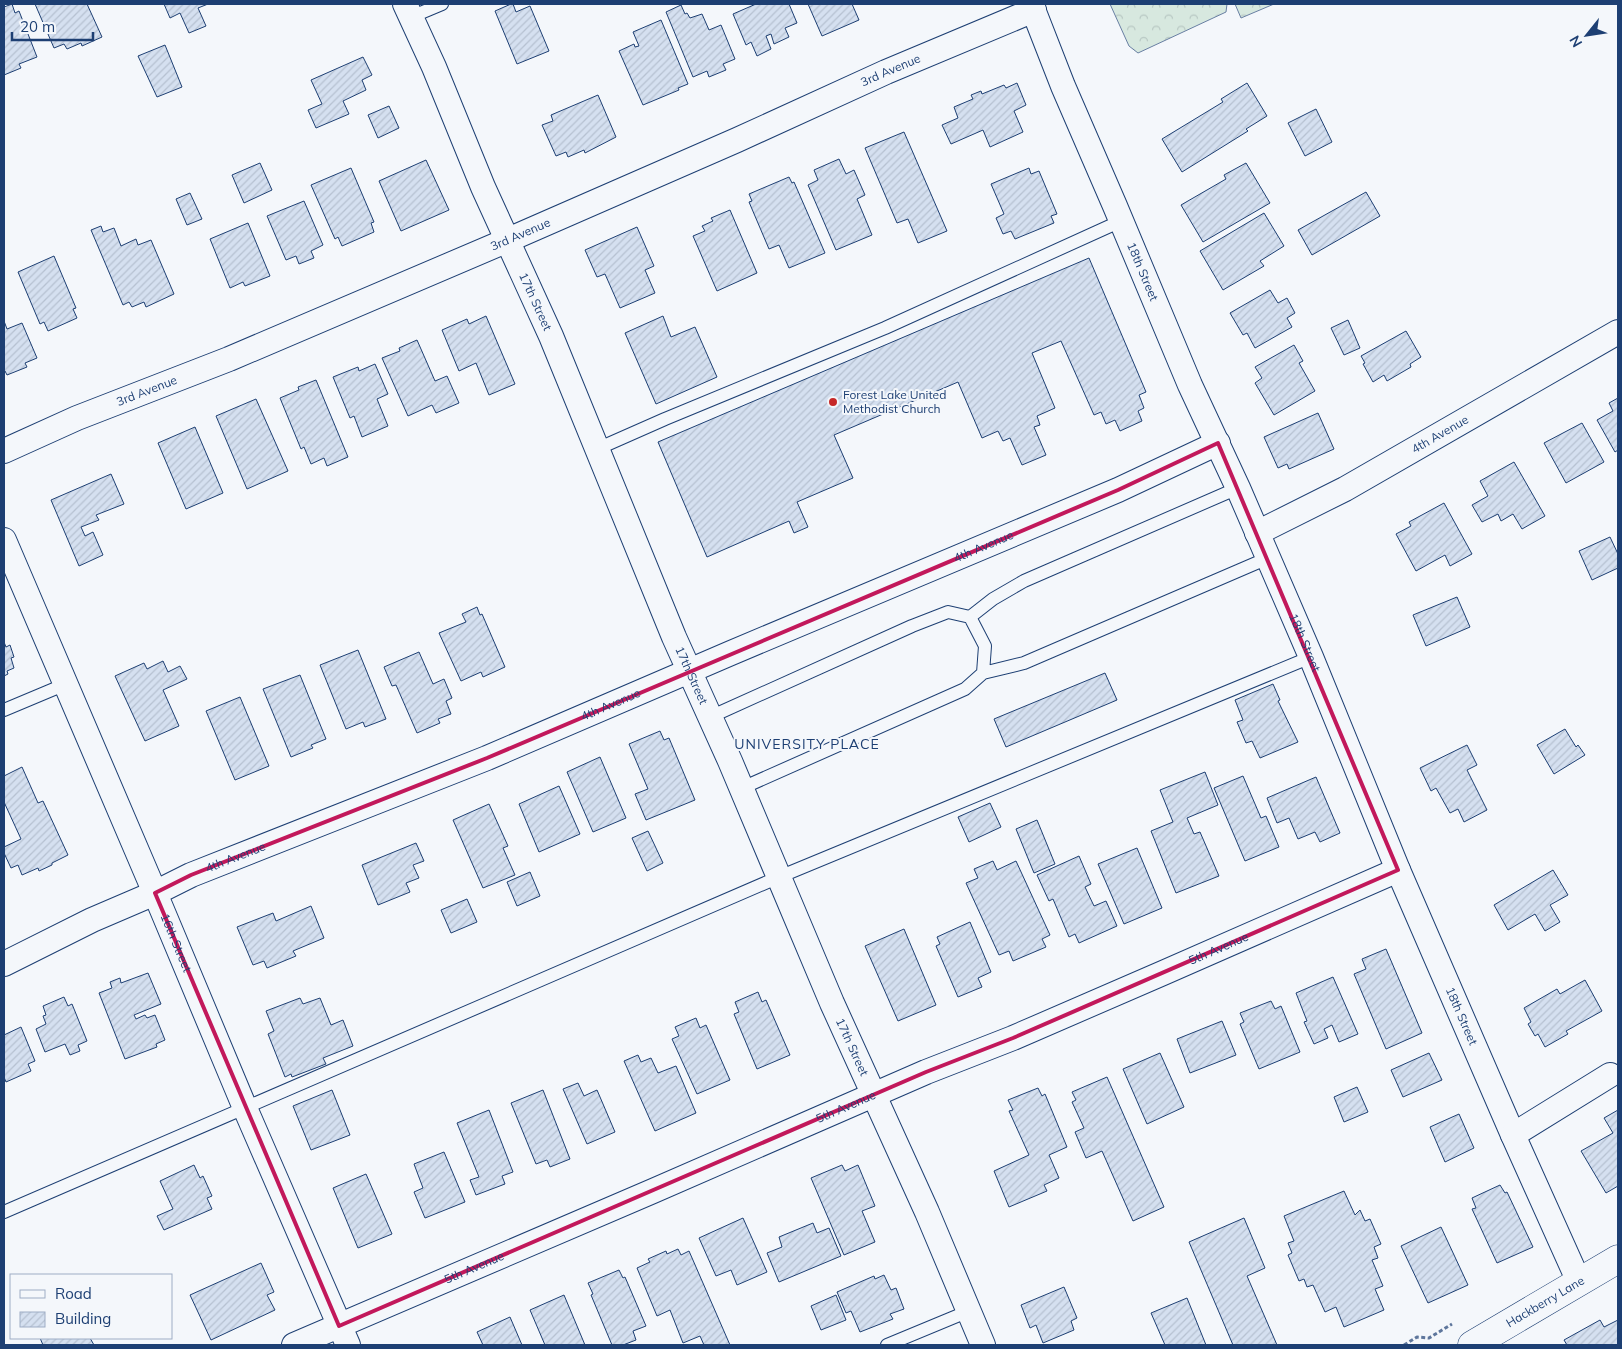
<svg xmlns="http://www.w3.org/2000/svg" width="1622" height="1349" font-family="Mulish,sans-serif">
	<style>
		.forest { fill: url(#forest-crowns); stroke: #687fa3 }
		.building { fill: url(#building-hatch); stroke: #1d3f73 }
		.lines { fill: none; stroke-linecap: round; stroke-linejoin: round }
		.lane-casing { stroke: #1d3f73; stroke-width: 14 }
		.street-casing { stroke: #1d3f73; stroke-width: 26 }
		.secondary-casing { stroke: #1d3f73; stroke-width: 29 }
		.path { stroke: #5e769c; stroke-width: 3; stroke-dasharray: 4 2.5; stroke-linecap: butt }
		.lane { stroke: #f4f7fb; stroke-width: 12 }
		.street { stroke: #f4f7fb; stroke-width: 24 }
		.secondary { stroke: #f4f7fb; stroke-width: 28 }
		.marked { fill: none; stroke: #c2185b; stroke-width: 4; stroke-linejoin: round }
		.poi-dot { fill: #c62828; stroke: #f4f7fb; stroke-width: 2 }
		.labels { text-anchor: middle; stroke-width: 4; stroke-linejoin: round; paint-order: stroke }
		.street-label { font-size: 12px; fill: #1d3f73; stroke: #f4f7fb }
		.poi-label { font-size: 12px; fill: #1d3f73; stroke: #f4f7fb; text-anchor: start }
		.neighbourhood-label { font-size: 14px; letter-spacing: 1px; fill: #1d3f73; stroke: #f4f7fb }
	</style>
	<defs>
		<pattern id="forest-crowns" width="20" height="18" patternUnits="userSpaceOnUse" patternTransform="scale(1.25)"><rect width="20" height="18" fill="#d7e8df"/><path d="M2 6a3 3 0 1 1 6 0M12 15a3 3 0 1 1 6 0" fill="none" stroke="#b8c8c3"/></pattern>
		<pattern id="building-hatch" width="6" height="6" patternUnits="userSpaceOnUse" patternTransform="scale(1.25)"><rect width="6" height="6" fill="#d5e0f0"/><path d="M-1 1l2-2M0 6l6-6M5 7l2-2" fill="none" stroke="#b6c1d1"/></pattern>
	</defs>
	<rect width="100%" height="100%" fill="#f4f7fb"/>
	<path class="forest" d="M1110 4H1227L1226 12 1138 53 1129 46Z
		M1235 4H1274L1241 18Z"/>
	<path class="building" d="M12 4 15 13 19 11 37 57 19 64 21 68 4 75V7Z
		M35 4H87L102 37 82 46 81 43 67 49 64 44 54 48Z
		M164 4H208L198 8 206 26 189 33 180 13 170 18Z
		M511 4H513L516 12 530 6 549 51 517 64 495 11Z
		M756 4H789L797 23 785 28 789 37 774 44 771 34 766 36 771 49 757 56 751 42 746 45 733 14Z
		M808 4H852L859 20 822 36Z
		M681 5 685 14 687 13 690 18 702 14 709 30 721 25 735 59 723 64 726 70 709 77 707 71 693 77 666 12Z
		M661 20 688 84 678 88 679 90 643 105 619 51 634 44 635 47 639 46 633 32Z
		M165 45 182 87 157 97 138 56Z
		M363 57 372 75 362 80 366 90 343 101 349 114 316 128 308 110 322 104 311 80Z
		M1017 83 1026 105 1014 111 1023 132 990 147 983 130 951 144 942 125 958 118 954 107 973 99 971 95 981 91 982 94 1004 85 1006 88Z
		M1247 83 1267 116 1246 129 1248 131 1182 172 1162 139 1223 102 1221 99Z
		M598 95 616 137 585 153 584 150 568 157 566 152 556 156 542 125 553 121 551 115Z
		M389 106 399 128 378 138 368 115Z
		M1316 109 1332 142 1305 156 1288 123Z
		M904 132 947 231 918 243 908 219 897 223 865 148Z
		M839 159 846 174 854 170 865 195 857 199 872 235 836 250 808 185 818 180 814 170Z
		M426 160 449 210 401 231 379 181Z
		M260 163 272 190 244 203 232 175Z
		M1246 163 1270 203 1203 242 1181 205 1226 179 1224 175Z
		M351 168 374 222 371 223 374 232 342 246 338 237 335 239 311 185Z
		M1029 168 1031 174 1039 171 1057 214 1051 216 1054 223 1015 239 1011 231 1003 234 996 218 1004 214 991 184Z
		M789 177 792 183 794 182 825 253 789 268 779 245 769 249 749 202 752 201 749 194Z
		M1366 192 1380 216 1312 255 1298 230Z
		M190 193 202 219 187 225 176 199Z
		M304 201 323 245 311 251 314 258 299 264 296 256 286 260 267 216Z
		M730 210 757 273 717 291 693 236 705 231 702 226 713 221 711 218Z
		M1264 213 1284 246 1260 261 1264 266 1223 290 1200 251Z
		M248 223 270 276 245 286 243 282 230 288 210 239Z
		M101 226 103 232 114 228 121 246 136 239 138 245 151 240 174 294 146 307 144 302 132 307 129 302 123 305 91 230Z
		M637 227 654 266 645 270 655 293 620 308 605 274 597 277 585 250Z
		M54 256 76 308 73 309 77 318 48 331 44 322 40 324 18 272Z
		M1089 258 1146 392 1139 395 1144 408 1138 411 1142 421 1120 431 1115 420 1106 424 1101 412 1094 415 1061 341 1032 353 1055 408 1037 416 1040 425 1034 427 1046 455 1022 465 1010 438 1003 441 998 431 982 438 958 382 834 435 853 478 797 502 808 527 794 533 789 521 707 557 658 442Z
		M1270 290 1278 303 1287 298 1295 313 1287 318 1292 327 1255 348 1247 333 1243 335 1230 313Z
		M486 316 515 384 489 395 476 363 459 371 442 330 467 319 469 324Z
		M663 316 671 337 695 327 717 377 656 404 625 333Z
		M1348 320 1360 348 1344 355 1331 328Z
		M4 321 7 329 22 323 37 358 25 363 27 367 7 375 5 371H4Z
		M1406 331 1421 357 1410 364 1411 367 1387 381 1384 375 1373 382 1363 364 1365 363 1361 356Z
		M417 340 435 381 447 376 459 403 436 413 432 405 408 416 382 358 400 351 399 348Z
		M1294 345 1303 361 1299 363 1315 391 1274 415 1255 383 1262 378 1255 367Z
		M375 364 388 394 377 399 388 426 362 437 354 416 350 418 333 377 358 367 359 371Z
		M316 380 348 457 327 466 324 458 311 464 304 447 301 449 280 398 299 390 298 387Z
		M1618 398V450L1615 452 1597 420 1613 411 1609 403Z
		M256 399 288 471 247 489 216 416Z
		M1318 413 1334 449 1289 469 1287 464 1278 468 1264 437Z
		M1582 423 1604 462 1566 483 1544 443Z
		M195 427 223 493 186 509 158 443Z
		M1514 462 1545 516 1522 529 1513 514 1501 521 1498 514 1482 522 1472 505 1488 496 1480 481Z
		M111 474 124 504 96 515 99 520 81 527 85 536 93 532 103 555 79 566 51 500Z
		M1444 503 1472 554 1450 566 1445 555 1416 571 1396 534 1411 526 1409 522Z
		M1610 537 1618 554V568L1592 580 1579 551Z
		M1457 597 1470 627 1426 646 1413 615Z
		M477 607 480 615 482 614 505 667 483 677 481 672 461 681 439 633 466 622 462 614Z
		M4 642 6 647 10 645 14 657 11 658 14 668 7 671 8 674 4 676Z
		M358 650 386 719 365 727 363 722 346 729 320 665Z
		M419 652 433 684 444 679 452 698 446 701 451 714 438 719 440 723 417 733 396 685 392 686 384 667Z
		M163 661 168 672 180 666 187 679 163 690 179 726 145 741 115 676 144 663 147 669Z
		M1105 673 1117 700 1006 747 994 719Z
		M300 675 326 739 311 745 313 748 291 757 263 689Z
		M1273 684 1280 700 1278 701 1298 742 1260 758 1252 741 1246 743 1237 722 1243 720 1235 700Z
		M240 697 269 766 235 780 206 711Z
		M1565 729 1576 747 1578 745 1585 755 1554 774 1537 745Z
		M660 731 664 740 669 738 695 800 646 820 635 794 648 789 629 744Z
		M1467 745 1477 765 1467 770 1487 810 1464 822 1458 809 1450 813 1436 788 1431 791 1420 768Z
		M600 757 626 818 593 832 567 772Z
		M22 767 38 803 43 801 68 855 52 863V865L39 871 38 868 22 875 18 865 11 868 4 853V847L21 839 4 802V776Z
		M1205 772 1218 805 1187 818 1194 834 1200 832 1219 876 1176 893 1151 831 1173 822 1160 790Z
		M1243 776 1261 818 1266 816 1279 847 1245 861 1214 788Z
		M1316 777 1340 833 1320 842 1315 832 1298 839 1289 818 1277 823 1267 798Z
		M559 786 580 834 539 852 519 804Z
		M990 803 1001 827 969 842 958 817Z
		M489 804 508 846 503 848 515 875 483 888 453 820Z
		M1037 820 1055 864 1034 873 1016 829Z
		M648 831 663 863 647 871 632 838Z
		M416 843 424 861 413 865 419 878 406 883 410 892 378 905 362 865Z
		M1137 848 1162 908 1124 924 1098 864Z
		M1079 856 1091 884 1085 887 1094 906 1106 901 1117 926 1079 943 1075 934 1069 937 1053 899 1049 901 1037 875Z
		M993 861 997 870 1016 861 1050 935 1042 939 1046 947 1013 961 1009 951 999 955 966 883 978 878 974 869Z
		M1553 870 1568 895 1550 905 1560 922 1545 931 1535 914 1508 930 1494 905Z
		M530 872 540 896 517 906 507 882Z
		M467 899 477 922 451 933 441 910Z
		M311 906 324 938 293 951 296 956 267 968 264 961 253 965 237 927 273 913 276 921Z
		M970 922 991 972 978 978 982 987 958 997 936 946 940 944 937 937Z
		M904 929 936 1005 898 1021 865 946Z
		M1386 949 1422 1033 1386 1049 1354 974 1366 969 1362 959Z
		M148 973 161 1004 134 1015 136 1019 145 1015 147 1018 155 1015 165 1040 156 1044 157 1047 125 1059 99 993 112 988 110 982 120 978 121 983Z
		M1333 977 1358 1034 1339 1042 1332 1025 1324 1029 1328 1038 1314 1044 1304 1022 1307 1021 1296 993Z
		M1585 980 1602 1011 1566 1031 1568 1034 1545 1047 1538 1034 1535 1036 1528 1024 1531 1022 1524 1008 1557 989 1560 994Z
		M758 992 762 1002 766 1000 790 1055 757 1069 734 1014 739 1012 735 1002Z
		M64 997 68 1006 72 1004 87 1041 78 1045 80 1051 70 1055 65 1044 45 1052 36 1029 46 1024 43 1016 46 1015 43 1006Z
		M300 998 303 1004 320 998 331 1025 343 1020 353 1046 323 1058 326 1064 292 1077 291 1074 285 1077 268 1034 274 1031 266 1011Z
		M1271 1001 1275 1009 1281 1006 1300 1052 1259 1069 1240 1024 1244 1022 1240 1013Z
		M696 1018 700 1028 706 1025 730 1080 697 1094 672 1039 679 1036 675 1027Z
		M1222 1021 1236 1055 1190 1073 1177 1039Z
		M21 1027 35 1061 28 1064 31 1071 6 1082 4 1077V1035Z
		M1160 1053 1184 1107 1147 1124 1123 1069Z
		M1429 1053 1442 1080 1403 1097 1391 1070Z
		M638 1055 641 1062 651 1058 658 1073 676 1066 696 1113 655 1131 624 1061Z
		M1107 1077 1164 1207 1133 1221 1102 1151 1086 1158 1075 1132 1084 1128 1072 1102 1076 1100 1072 1092Z
		M578 1083 584 1096 597 1090 615 1132 587 1144 563 1089Z
		M1357 1087 1368 1112 1344 1122 1334 1097Z
		M1038 1088 1042 1096 1045 1094 1067 1147 1049 1155 1059 1178 1044 1185 1047 1191 1009 1207 994 1171 1029 1155 1009 1111 1013 1110 1008 1100Z
		M332 1090 350 1135 311 1150 293 1106Z
		M543 1090 570 1159 550 1167 547 1160 536 1164 511 1103Z
		M489 1110 513 1172 502 1176 505 1184 476 1195 470 1180 479 1177 457 1123Z
		M1618 1110V1186L1606 1193 1581 1151 1613 1133 1604 1118Z
		M1459 1114 1474 1148 1445 1162 1430 1127Z
		M444 1152 465 1202 425 1218 414 1192 423 1188 414 1164Z
		M194 1165 200 1178 203 1176 212 1196 207 1198 212 1209 164 1230 157 1216 173 1209 160 1181Z
		M842 1165 845 1171 858 1165 875 1206 862 1211 875 1242 844 1255 811 1178Z
		M366 1174 392 1234 358 1248 333 1188Z
		M1500 1185 1505 1193 1507 1192 1533 1247 1497 1263 1472 1209 1476 1208 1472 1198Z
		M1344 1191 1355 1215 1360 1210 1365 1221 1370 1219 1381 1244 1374 1247 1378 1258 1372 1260 1383 1286 1375 1289 1384 1310 1344 1327 1336 1307 1325 1312 1313 1285 1307 1287 1304 1279 1299 1281 1288 1255 1292 1253 1288 1243 1294 1241 1284 1216Z
		M743 1218 767 1272 737 1285 731 1270 716 1276 699 1238Z
		M1244 1218 1265 1268 1247 1276 1277 1345H1233L1189 1242Z
		M813 1223 817 1233 829 1228 841 1256 779 1282 767 1253 782 1247 779 1237Z
		M1441 1227 1468 1285 1428 1303 1401 1246Z
		M678 1249 681 1255 689 1251 730 1345H704L700 1336 683 1343 670 1310 657 1316 637 1268 650 1262 648 1259 666 1251 667 1254Z
		M261 1263 274 1292 267 1295 275 1310 211 1340 190 1295Z
		M619 1270 623 1278 625 1277 646 1326 633 1331 636 1340 623 1345H612L591 1295 593 1294 588 1283Z
		M884 1275 891 1290 896 1288 904 1309 890 1314 893 1319 860 1332 851 1311 846 1313 837 1292 874 1276 875 1279Z
		M1064 1287 1077 1318 1071 1321 1074 1330 1043 1343 1036 1325 1030 1328 1021 1305Z
		M564 1295 585 1345H545L530 1310Z
		M836 1295 846 1320 821 1330 811 1306Z
		M1187 1298 1206 1345H1165L1151 1313Z
		M510 1317 522 1345H483L477 1332Z
		M1600 1320 1604 1327 1618 1320V1345H1567L1564 1340Z
		M40 1338H90L94 1345H43Z"/>
	<g class="lines">
		<g class="lane-casing">
			<path id="lane" d="M411 17 442 4
				M597 449 665 419 885 328 1121 221
				M970 617 993 599 1024 581 1238 488
				M983 673 1024 663 1268 558
				M4 710 66 684
				M710 717 912 626 948 612 970 617 985 646 983 673 965 689 742 788
				M4 1212 779 877 1311 657
				M887 1345 969 1311"/>
		</g>
		<g class="street-casing">
			<g id="street">
				<path id="s1" d="M405 4 434 67 483 187 551 336 674 637 730 761 832 1003 927 1212 983 1345"/>
				<path id="s2" d="M1031 4 1063 86 1115 206 1190 385 1238 488 1311 657 1398 870 1513 1135 1579 1282"/>
				<path id="s3" d="M4 451 77 418 229 359 508 240 737 140 886 72 1034 10"/>
				<path id="s4" d="M1257 533 1345 489 1618 332"/>
				<path id="s5" d="M4 540 155 893 245 1108 348 1345"/>
				<path id="s6" d="M4 964 92 920 155 893 191 875 487 758 731 653 1118 490 1218 443"/>
				<path d="M1513 1135 1610 1075"/>
				<path id="s7" d="M294 1345 653 1191 926 1072 1013 1038 1163 973 1398 870"/>
			</g>
		</g>
		<g class="secondary-casing">
			<g id="secondary">
				<path id="s8" d="M1472 1345 1618 1259"/>
			</g>
		</g>
		<path class="path" d="M1404 1345 1417 1337 1429 1338 1452 1324"/>
		<use href="#lane" class="lane"/>
		<use href="#street" class="street"/>
		<use href="#secondary" class="secondary"/>
	</g>
	<path class="marked" d="M1218 443 1398 870 1013 1038 926 1072 339 1326 155 893 191 875 487 758 1118 490Z"/>
	<circle class="poi-dot" cx="833" cy="402" r="5"/>
	<g class="labels">
		<g class="street-label">
			<text dy="4" stroke="none"><textPath href="#s3" startOffset="965">3rd Avenue</textPath></text>
			<text dy="4" stroke="none"><textPath href="#s3" startOffset="560">3rd Avenue</textPath></text>
			<text dy="4" stroke="none"><textPath href="#s2" startOffset="290">18th Street</textPath></text>
			<text dy="4" stroke="none"><textPath href="#s1" startOffset="325">17th Street</textPath></text>
			<text dy="4" stroke="none"><textPath href="#s3" startOffset="155">3rd Avenue</textPath></text>
			<text dy="4" stroke="none"><textPath href="#s4" startOffset="208">4th Avenue</textPath></text>
			<text dy="4" stroke="none"><textPath href="#s6" startOffset="1065">4th Avenue</textPath></text>
			<text dy="4" stroke="none"><textPath href="#s2" startOffset="695">18th Street</textPath></text>
			<text dy="4" stroke="none"><textPath href="#s1" startOffset="730">17th Street</textPath></text>
			<text dy="4" stroke="none"><textPath href="#s6" startOffset="660">4th Avenue</textPath></text>
			<text dy="4" stroke="none"><textPath href="#s6" startOffset="255">4th Avenue</textPath></text>
			<text dy="4" stroke="none"><textPath href="#s5" startOffset="438">16th Street</textPath></text>
			<text dy="4" stroke="none"><textPath href="#s7" startOffset="1006">5th Avenue</textPath></text>
			<text dy="4" stroke="none"><textPath href="#s2" startOffset="1100">18th Street</textPath></text>
			<text dy="4" stroke="none"><textPath href="#s1" startOffset="1135">17th Street</textPath></text>
			<text dy="4" stroke="none"><textPath href="#s7" startOffset="601">5th Avenue</textPath></text>
			<text dy="4" stroke="none"><textPath href="#s7" startOffset="196">5th Avenue</textPath></text>
			<text dy="4" stroke="none"><textPath href="#s8" startOffset="85">Hackberry Lane</textPath></text>
		</g>
		<g class="poi-label">
			<text x="843" y="399">Forest Lake United<tspan x="843" dy="14">Methodist Church</tspan></text>
		</g>
		<g class="neighbourhood-label">
			<text x="807" y="749">UNIVERSITY PLACE</text>
		</g>
	</g>
	<rect width="1622" height="1349" fill="none" stroke="#1d3f73" stroke-width="10"/>
	<rect x="10" y="1274" width="162" height="65" fill="#f4f7fb" stroke="#9eadc5"/>
	<rect x="20" y="1290" width="25" height="8" fill="#f4f7fb" stroke="#9eadc5"/>
	<text x="55" y="1299" font-size="15" fill="#1d3f73">Road</text>
	<rect x="20" y="1312" width="25" height="15" fill="url(#building-hatch)" stroke="#9eadc5"/>
	<text x="55" y="1324" font-size="15" fill="#1d3f73">Building</text>
	<g transform="translate(1587 35) rotate(240)" stroke="#f4f7fb" stroke-width="4" paint-order="stroke">
	<path d="M0-4L9 19L0 12L-9 19Z" fill="#1d3f73"/>
	<text y="-8" font-size="14" font-weight="bold" text-anchor="middle" fill="#1d3f73">N</text>
	</g>
	<path d="M12 32v8h81v-8" fill="none" stroke="#1d3f73" stroke-width="2.5"/>
	<text x="20" y="32" font-size="15" fill="#1d3f73" stroke="#f4f7fb" stroke-width="4" paint-order="stroke">20 m</text>
</svg>
